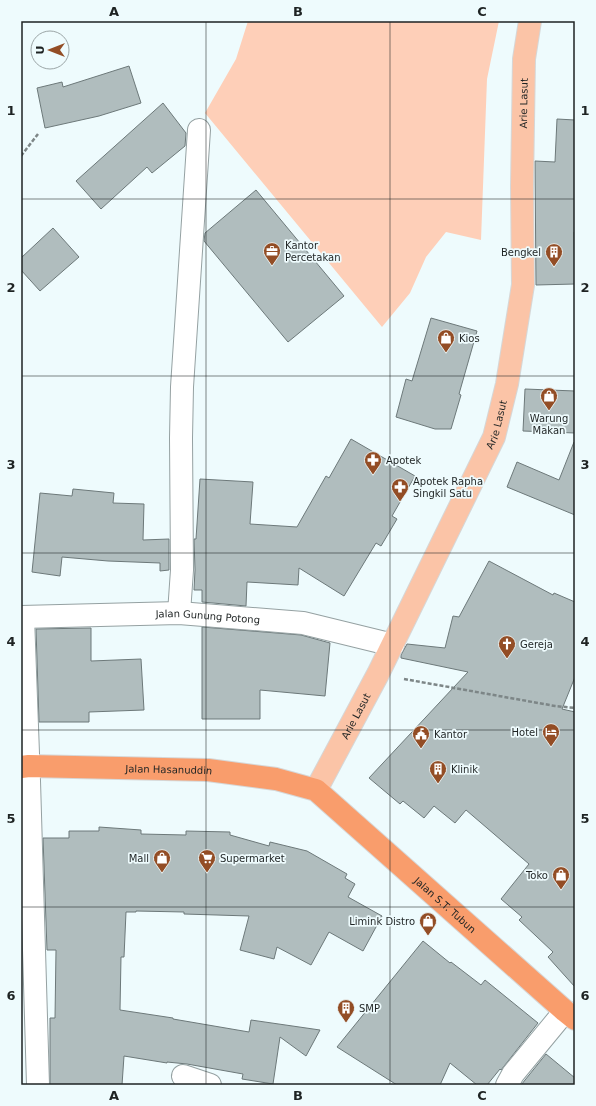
<svg xmlns="http://www.w3.org/2000/svg" width="596" height="1106" font-family="'DejaVu Sans',sans-serif">
	<style>
		.green { fill: #fecfb8 }
		.building { fill: #b0bdbe; stroke: #6d797a }
		.lines { fill: none; stroke-linecap: round; stroke-linejoin: round }
		.minor-casing { stroke: #95a1a2; stroke-width: 24 }
		.major-casing { stroke: #d6d7d7; stroke-width: 24 }
		.highway-casing { stroke: #d6d7d7; stroke-width: 24 }
		.path { stroke: #7d8687; stroke-width: 2.5; stroke-dasharray: 4 2; stroke-linecap: butt }
		.minor { stroke: #fff; stroke-width: 22 }
		.major { stroke: #fbc4a7; stroke-width: 22 }
		.highway { stroke: #f99d6c; stroke-width: 22 }
		.grid { fill: none; stroke: #1e2323; stroke-width: 1; stroke-opacity: 0.55 }
		.labels { text-anchor: middle; stroke-width: 3.5; stroke-linejoin: round; paint-order: stroke }
		.street-label { font-size: 10px; fill: #1e2323; stroke: #eefbfd }
		.poi-label { font-size: 10px; fill: #1e2323; stroke: #eefbfd; text-anchor: start }
		.neatline { fill: none; stroke: #1e2323; stroke-width: 1.5 }
		.grid-label { font-size: 13px; text-anchor: middle; font-weight: bold; fill: #1e2323 }
	</style>
	<rect width="100%" height="100%" fill="#eefbfd"/>
	<path class="green" d="M248 21H499L487 79 481 240 446 232 426 257 410 293 382 327 205 113 236 59Z"/>
	<path class="building" d="M129 66 141 103 99 116 45 128 37 88 62 82 63 87Z
		M163 103 186 133 185 146 152 173 147 167 101 209 76 181Z
		M557 119 575 120V231L574 232 575 284 536 285 535 161 555 162Z
		M256 190 344 296 288 342 204 241 205 233Z
		M53 228 79 257 40 291 21 270V258Z
		M431 318 477 331 459 394 461 395 451 429H435L396 417 406 379 412 381Z
		M525 389 575 391V433L523 431Z
		M351 439 415 476 392 516 397 519 381 546 376 543 344 596 299 568 298 585 247 582 246 606 202 602V590H194L195 570 194 539H196L200 479 253 482 250 524 297 527 326 476 329 478Z
		M574 442H575V515L507 487 517 462 559 480Z
		M73 489 114 493 113 503 144 504 143 540 169 539V570L160 571V563L108 561 62 557 60 576 32 572 40 493 72 496Z
		M489 561 553 595 554 593 575 602V677L562 709 575 712V987L548 957 553 952 519 920 522 917 501 899 529 864 466 810 455 823 434 806 424 818 403 801 400 804 369 778 468 672 401 658V655L407 644 445 648 453 616 459 617Z
		M202 627 301 635 330 643 325 696 260 690V719H202Z
		M91 628V661L141 659 144 710 89 712V722H39L36 629Z
		M99 827 141 830V834L186 835V831L230 832V835L269 846 270 842 307 851 347 874 345 878 355 884 348 897 382 916 363 951 329 932 311 965 277 947 274 959 240 950 249 916 184 914V912L136 911V912H126L124 957H121L120 1010 173 1018V1019L249 1032 251 1020 320 1030 306 1056 280 1037 273 1084 242 1079 243 1074 187 1064 167 1062V1063L124 1056 122 1085H50V1018H55L56 950H47L43 838H69V831H99Z
		M423 941 450 963 451 962 481 985 485 980 538 1023 501 1070 500 1069 487 1085H477L450 1063 440 1085H397L337 1047Z
		M546 1054 575 1078V1085H521Z"/>
	<g class="lines">
		<g class="minor-casing">
			<g id="minor">
				<path d="M179 613 182 570 181 438 182 387 199 130"/>
				<path id="s1" d="M21 617 179 613 303 623 393 645"/>
				<path d="M23 617 29 781 38 1085"/>
				<path d="M183 1076 210 1085"/>
				<path d="M507 1085 513 1074 565 1011"/>
			</g>
		</g>
		<g class="major-casing">
			<g id="major">
				<path id="s2" d="M316 790 378 674 494 437 507 384 523 285 522 186 524 59 530 21"/>
			</g>
		</g>
		<g class="highway-casing">
			<g id="highway">
				<path id="s3" d="M21 767 29 766 208 770 276 779 316 790 565 1011 575 1019"/>
			</g>
		</g>
		<path class="path" d="M21 156 38 134
			M404 679 555 706 575 708"/>
		<use href="#minor" class="minor"/>
		<use href="#major" class="major"/>
		<use href="#highway" class="highway"/>
	</g>
	<path class="grid" d="M206 21V1085M390 21V1085M21 199H575M21 376H575M21 553H575M21 730H575M21 907H575"/>
	<defs>
		<g id="office-pin" transform="scale(0.9)"><path d="M0 17L-7.5 6A9.5 9.5 0 1 1 7.5 6Z" fill="#934d25" stroke="#eefbfd"/><path d="M-6-3h4V-5.5h4V-3h4V5H-6ZM-1-4.5V-3h2v-1.5ZM-6 0V1H6V0Z" fill="#fff"/></g>
		<g id="building-pin" transform="scale(0.9)"><path d="M0 17L-7.5 6A9.5 9.5 0 1 1 7.5 6Z" fill="#934d25" stroke="#eefbfd"/><path d="M-4-6H4V6H1V3H-1V6H-4ZM-2.5-4.3h1.7v1.8h-1.7ZM.8-4.3h1.7v1.8H.8ZM-2.5-1h1.7V.8h-1.7ZM.8-1h1.7V.8H.8Z" fill="#fff"/></g>
		<g id="shop-pin" transform="scale(0.9)"><path d="M0 17L-7.5 6A9.5 9.5 0 1 1 7.5 6Z" fill="#934d25" stroke="#eefbfd"/><path d="M-5-2.5h2.3a2.7 3.5 0 0 1 5.4 0H5L5.5 6h-11ZM-1.5-2.5h3a1.5 2.3 0 0 0-3 0Z" fill="#fff"/></g>
		<g id="pharmacy-pin" transform="scale(0.9)"><path d="M0 17L-7.5 6A9.5 9.5 0 1 1 7.5 6Z" fill="#934d25" stroke="#eefbfd"/><path d="M-2-6h4v4h4v4h-4v4h-4v-4h-4v-4h4Z" fill="#fff"/></g>
		<g id="church-pin" transform="scale(0.9)"><path d="M0 17L-7.5 6A9.5 9.5 0 1 1 7.5 6Z" fill="#934d25" stroke="#eefbfd"/><path d="M-1.2-6h2.4v3.5h3.3v2.4h-3.3V6h-2.4V-.1h-3.3v-2.4h3.3Z" fill="#fff"/></g>
		<g id="hotel-pin" transform="scale(0.9)"><path d="M0 17L-7.5 6A9.5 9.5 0 1 1 7.5 6Z" fill="#934d25" stroke="#eefbfd"/><path d="M-6-4.5h1.5V1H6V5H4.5V3h-9V5H-6ZM-4 0a1.8 1.8 0 1 1 3.6 0ZM.5 0V-2.5h3Q6-2.5 6 0Z" fill="#fff"/></g>
		<g id="civic-pin" transform="scale(0.9)"><path d="M0 17L-7.5 6A9.5 9.5 0 1 1 7.5 6Z" fill="#934d25" stroke="#eefbfd"/><path d="M-.6-6.5H3V-4.5H.6V-3L4-1V1h2V6H-6V1h2V-1L-.6-3ZM-1.2 2.5V6h2.4V2.5Z" fill="#fff"/></g>
		<g id="supermarket-pin" transform="scale(0.9)"><path d="M0 17L-7.5 6A9.5 9.5 0 1 1 7.5 6Z" fill="#934d25" stroke="#eefbfd"/><path d="M-6-5.5h2.5l.6 2H6L4.5 2H-2.5L-4.4-4H-6ZM-1.5 3.2a1.3 1.3 0 1 0 .1 0ZM3 3.2a1.3 1.3 0 1 0 .1 0Z" fill="#fff"/></g>
	</defs>
	<g fill-rule="evenodd">
		<use href="#office-pin" x="272" y="251"/>
		<use href="#building-pin" x="554" y="252"/>
		<use href="#shop-pin" x="446" y="338"/>
		<use href="#shop-pin" x="549" y="396"/>
		<use href="#pharmacy-pin" x="373" y="460"/>
		<use href="#pharmacy-pin" x="400" y="487"/>
		<use href="#church-pin" x="507" y="644"/>
		<use href="#hotel-pin" x="551" y="732"/>
		<use href="#civic-pin" x="421" y="734"/>
		<use href="#building-pin" x="438" y="769"/>
		<use href="#shop-pin" x="162" y="858"/>
		<use href="#supermarket-pin" x="207" y="858"/>
		<use href="#shop-pin" x="561" y="875"/>
		<use href="#shop-pin" x="428" y="921"/>
		<use href="#building-pin" x="346" y="1008"/>
	</g>
	<g class="labels">
		<g class="street-label">
			<text dy="4" stroke="none"><textPath href="#s2" startOffset="732">Arie Lasut</textPath></text>
			<text dy="4" stroke="none"><textPath href="#s2" startOffset="408">Arie Lasut</textPath></text>
			<text dy="4" stroke="none"><textPath href="#s1" startOffset="187">Jalan Gunung Potong</textPath></text>
			<text dy="4" stroke="none"><textPath href="#s2" startOffset="84">Arie Lasut</textPath></text>
			<text dy="4" stroke="none"><textPath href="#s3" startOffset="148">Jalan Hasanuddin</textPath></text>
			<text dy="4" stroke="none"><textPath href="#s3" startOffset="470">Jalan S.T. Tubun</textPath></text>
		</g>
		<g class="poi-label">
			<text x="285" y="249">Kantor<tspan x="285" dy="12">Percetakan</tspan></text>
			<text x="541" y="256" text-anchor="end">Bengkel</text>
			<text x="459" y="342">Kios</text>
			<text x="549" y="422" text-anchor="middle">Warung<tspan x="549" dy="12">Makan</tspan></text>
			<text x="386" y="464">Apotek</text>
			<text x="413" y="485">Apotek Rapha<tspan x="413" dy="12">Singkil Satu</tspan></text>
			<text x="520" y="648">Gereja</text>
			<text x="538" y="736" text-anchor="end">Hotel</text>
			<text x="434" y="738">Kantor</text>
			<text x="451" y="773">Klinik</text>
			<text x="149" y="862" text-anchor="end">Mall</text>
			<text x="220" y="862">Supermarket</text>
			<text x="548" y="879" text-anchor="end">Toko</text>
			<text x="415" y="925" text-anchor="end">Limink Distro</text>
			<text x="359" y="1012">SMP</text>
		</g>
	</g>
	<rect width="596" height="1106" fill="none" stroke="#eefbfd" stroke-width="44"/>
	<g transform="translate(50 50) rotate(270)"><circle r="19" fill="#eefbfd" stroke="#9ba5a6"/>
	<path d="M0-3L7 15L0 10L-7 15Z" fill="#934d25"/>
	<text y="-6" font-size="11" font-weight="bold" text-anchor="middle" fill="#1e2323">U</text>
	</g>
	<rect x="22" y="22" width="552" height="1062" class="neatline"/>
	<g class="grid-label">
		<text x="114" y="16">A</text>
		<text x="298" y="16">B</text>
		<text x="482" y="16">C</text>
		<text x="11" y="115">1</text>
		<text x="585" y="115">1</text>
		<text x="11" y="292">2</text>
		<text x="585" y="292">2</text>
		<text x="11" y="469">3</text>
		<text x="585" y="469">3</text>
		<text x="11" y="646">4</text>
		<text x="585" y="646">4</text>
		<text x="11" y="823">5</text>
		<text x="585" y="823">5</text>
		<text x="11" y="1000">6</text>
		<text x="585" y="1000">6</text>
		<text x="114" y="1100">A</text>
		<text x="298" y="1100">B</text>
		<text x="482" y="1100">C</text>
	</g>
</svg>
